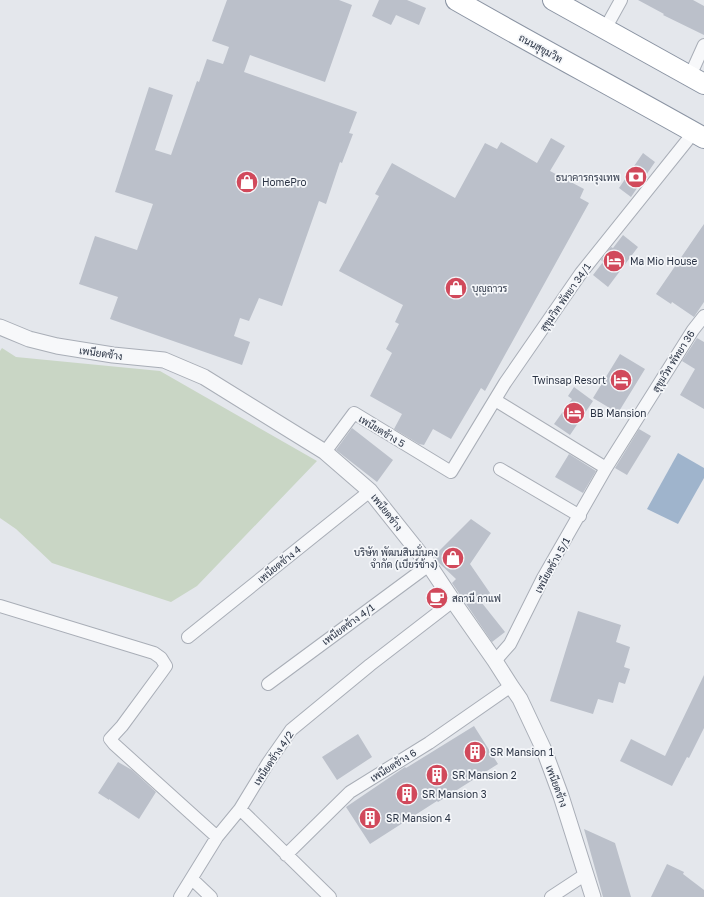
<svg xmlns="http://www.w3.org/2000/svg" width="704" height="897" font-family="'Golos Text',Sarabun,sans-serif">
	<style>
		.green { fill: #c9d6c5 }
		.water { fill: #9fb4cc }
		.building { fill: #bbc0ca }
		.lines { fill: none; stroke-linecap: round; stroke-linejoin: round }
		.minor-casing { stroke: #a9aeb7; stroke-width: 14 }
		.tertiary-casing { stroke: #a9aeb7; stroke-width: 17 }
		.trunk-casing { stroke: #8b94a3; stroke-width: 22 }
		.minor { stroke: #f7f8fa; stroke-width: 12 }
		.tertiary { stroke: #f7f8fa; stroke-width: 15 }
		.trunk { stroke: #fff; stroke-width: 20 }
		.labels { text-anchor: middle; stroke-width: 3.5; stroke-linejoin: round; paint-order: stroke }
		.street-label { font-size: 10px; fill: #2b3445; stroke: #f4f6f9 }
		.poi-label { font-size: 10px; fill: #2b3445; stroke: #f4f6f9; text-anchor: start }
	</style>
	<rect width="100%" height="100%" fill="#e4e7ec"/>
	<path class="green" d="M2 348 16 357 160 371 317 461 197 586 171 602 52 563 16 529 0 518V351Z"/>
	<path class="water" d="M678 453 704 468V478L678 524 647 509Z"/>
	<path class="building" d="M227 0H339L352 5 325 82 250 55 244 72 357 112 349 133 353 134 342 163 340 162 326 204 319 201 282 306 259 298 249 321 240 318 234 336 250 342 242 365 110 319 118 297 79 284 95 236 137 250 153 204 115 192 149 87 173 95 155 150 171 155 197 81 199 82 207 59 223 64 229 47 212 41Z
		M379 0H407L426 8 419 25 396 15 391 25 372 16Z
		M638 0H693L704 6V35L663 15 664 14Z
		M551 138 565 146 550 171 584 189 580 198 589 203 485 391 481 388 451 439 433 429 424 445 419 444 394 429 402 414 370 396 392 353 386 349 399 324 395 322 403 305 339 271 379 196 375 194 392 163 455 198 485 143 497 149 501 142 537 163Z
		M643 153 655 162 631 197 619 188Z
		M704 224V302L694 317 672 302 671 304 656 294Z
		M623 235 638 247 608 287 593 275 603 262 601 260 611 247 613 248Z
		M697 338 704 342V409L680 395 695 369 682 361Z
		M620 354 645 369 618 413 593 398Z
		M574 387 593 401 570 435 554 424 572 399 568 396Z
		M352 428 393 460 377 482 336 450Z
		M639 429 651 436 627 475 615 468Z
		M569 454 596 471 583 493 555 477Z
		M471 519 491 533 470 564 490 593 482 603 505 632 492 642 452 583 456 579 437 561 434 556Z
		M578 611 621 625 616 642 630 647 624 667 630 669 625 684 619 682 613 703 598 699 593 714 550 701Z
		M704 675V728L689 758 687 757 672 786 620 761 631 739 665 756Z
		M474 726 498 764 438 802 437 801 370 844 346 807 405 767 406 768Z
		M358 734 372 757 337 780 322 757Z
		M118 762 132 770 156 792 139 819 109 799V800L98 793Z
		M584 829 615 843 631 897H603Z
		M667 864 684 872 683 874 704 890V897H651Z"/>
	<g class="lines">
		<g class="minor-casing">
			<path id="minor" d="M605 29 621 0
				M690 76 704 45
				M495 400 606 468
				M325 452 354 413 451 472 505 383 581 273 694 132
				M500 469 580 516
				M0 606 154 653 161 658 166 666 161 673 122 726 110 739 114 744 217 837
				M188 637 370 491
				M495 661 510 644 543 578 606 468 693 330 704 316
				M268 684 429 565
				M240 809 330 897
				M286 855 350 792 429 743 511 686
				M192 879 211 897
				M180 897 217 837 240 809 268 763 291 730 370 665 453 601
				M551 897 586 874"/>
		</g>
		<g class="tertiary-casing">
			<path id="tertiary" d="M0 327 29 339 57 346 113 355 164 360 204 377 325 452 370 491 429 565 453 601 495 661 511 686 520 699 544 750 561 796 593 897"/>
		</g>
		<g class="trunk-casing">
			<path id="trunk" d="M456 0C538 47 621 91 704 138
				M553 0 704 84"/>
		</g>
		<use href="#minor" class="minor"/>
		<use href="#tertiary" class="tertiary"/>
		<use href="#trunk" class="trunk"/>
	</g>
	<defs>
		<g id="bank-disc" transform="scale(1.15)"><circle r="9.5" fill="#d1495b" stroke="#f4f6f9"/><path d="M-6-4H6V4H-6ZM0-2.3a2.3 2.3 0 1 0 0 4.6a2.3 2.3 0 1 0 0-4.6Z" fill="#fff"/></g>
		<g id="shop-disc" transform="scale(1.15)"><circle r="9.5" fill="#d1495b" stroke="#f4f6f9"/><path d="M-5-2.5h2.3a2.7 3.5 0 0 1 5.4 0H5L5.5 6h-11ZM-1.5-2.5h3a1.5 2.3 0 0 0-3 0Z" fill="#fff"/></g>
		<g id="hotel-disc" transform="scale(1.15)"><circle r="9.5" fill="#d1495b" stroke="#f4f6f9"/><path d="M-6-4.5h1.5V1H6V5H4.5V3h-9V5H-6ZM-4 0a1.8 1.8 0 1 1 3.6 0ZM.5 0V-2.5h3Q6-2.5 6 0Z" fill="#fff"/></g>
		<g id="cafe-disc" transform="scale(1.15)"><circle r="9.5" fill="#d1495b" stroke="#f4f6f9"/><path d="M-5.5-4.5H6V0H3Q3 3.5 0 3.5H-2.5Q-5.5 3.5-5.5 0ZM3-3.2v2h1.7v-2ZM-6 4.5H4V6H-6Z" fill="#fff"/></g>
		<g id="building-disc" transform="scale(1.15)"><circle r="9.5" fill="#d1495b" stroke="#f4f6f9"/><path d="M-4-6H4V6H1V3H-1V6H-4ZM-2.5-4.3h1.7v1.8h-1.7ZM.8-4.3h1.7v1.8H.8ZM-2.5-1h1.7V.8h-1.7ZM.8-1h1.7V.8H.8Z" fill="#fff"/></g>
	</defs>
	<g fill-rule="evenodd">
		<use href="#bank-disc" x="636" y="177"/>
		<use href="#shop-disc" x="247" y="182"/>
		<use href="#hotel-disc" x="614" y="261"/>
		<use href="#shop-disc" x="456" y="288"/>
		<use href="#hotel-disc" x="621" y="380"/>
		<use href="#hotel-disc" x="574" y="413"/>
		<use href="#shop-disc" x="453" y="558"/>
		<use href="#cafe-disc" x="437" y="598"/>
		<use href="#building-disc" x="475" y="752"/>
		<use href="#building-disc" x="437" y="775"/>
		<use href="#building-disc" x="407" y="794"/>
		<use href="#building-disc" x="370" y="818"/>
	</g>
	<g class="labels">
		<g class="street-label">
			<text transform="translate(541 48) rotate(29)" y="4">ถนนสุขุมวิท</text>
			<text transform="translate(565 297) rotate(-55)" y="4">สุขุมวิท พัทยา 34/1</text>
			<text transform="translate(101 353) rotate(8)" y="4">เพนียดช้าง</text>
			<text transform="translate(673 361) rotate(-58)" y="4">สุขุมวิท พัทยา 36</text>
			<text transform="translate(382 431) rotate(31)" y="4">เพนียดช้าง 5</text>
			<text transform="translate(387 512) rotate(52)" y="4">เพนียดช้าง</text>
			<text transform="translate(279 564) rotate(-39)" y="4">เพนียดช้าง 4</text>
			<text transform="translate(552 565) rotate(-61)" y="4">เพนียดช้าง 5/1</text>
			<text transform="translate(348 624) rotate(-36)" y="4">เพนียดช้าง 4/1</text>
			<text transform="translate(273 758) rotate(-56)" y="4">เพนียดช้าง 4/2</text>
			<text transform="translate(393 765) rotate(-32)" y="4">เพนียดช้าง 6</text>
			<text transform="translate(557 786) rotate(70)" y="4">เพนียดช้าง</text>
		</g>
		<g class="poi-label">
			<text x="620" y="181" text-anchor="end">ธนาคารกรุงเทพ</text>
			<text x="262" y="186">HomePro</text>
			<text x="630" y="265">Ma Mio House</text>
			<text x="472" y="292">บุญถาวร</text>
			<text x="606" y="384" text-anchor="end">Twinsap Resort</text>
			<text x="590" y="417">BB Mansion</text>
			<text x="438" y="556" text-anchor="end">บริษัท พัฒนสินมั่นคง<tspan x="438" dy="12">จำกัด (เบียร์ช้าง)</tspan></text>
			<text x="452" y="602">สถานี กาแฟ</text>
			<text x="490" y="756">SR Mansion 1</text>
			<text x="452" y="779">SR Mansion 2</text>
			<text x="422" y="798">SR Mansion 3</text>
			<text x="386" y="822">SR Mansion 4</text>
		</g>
	</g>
</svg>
